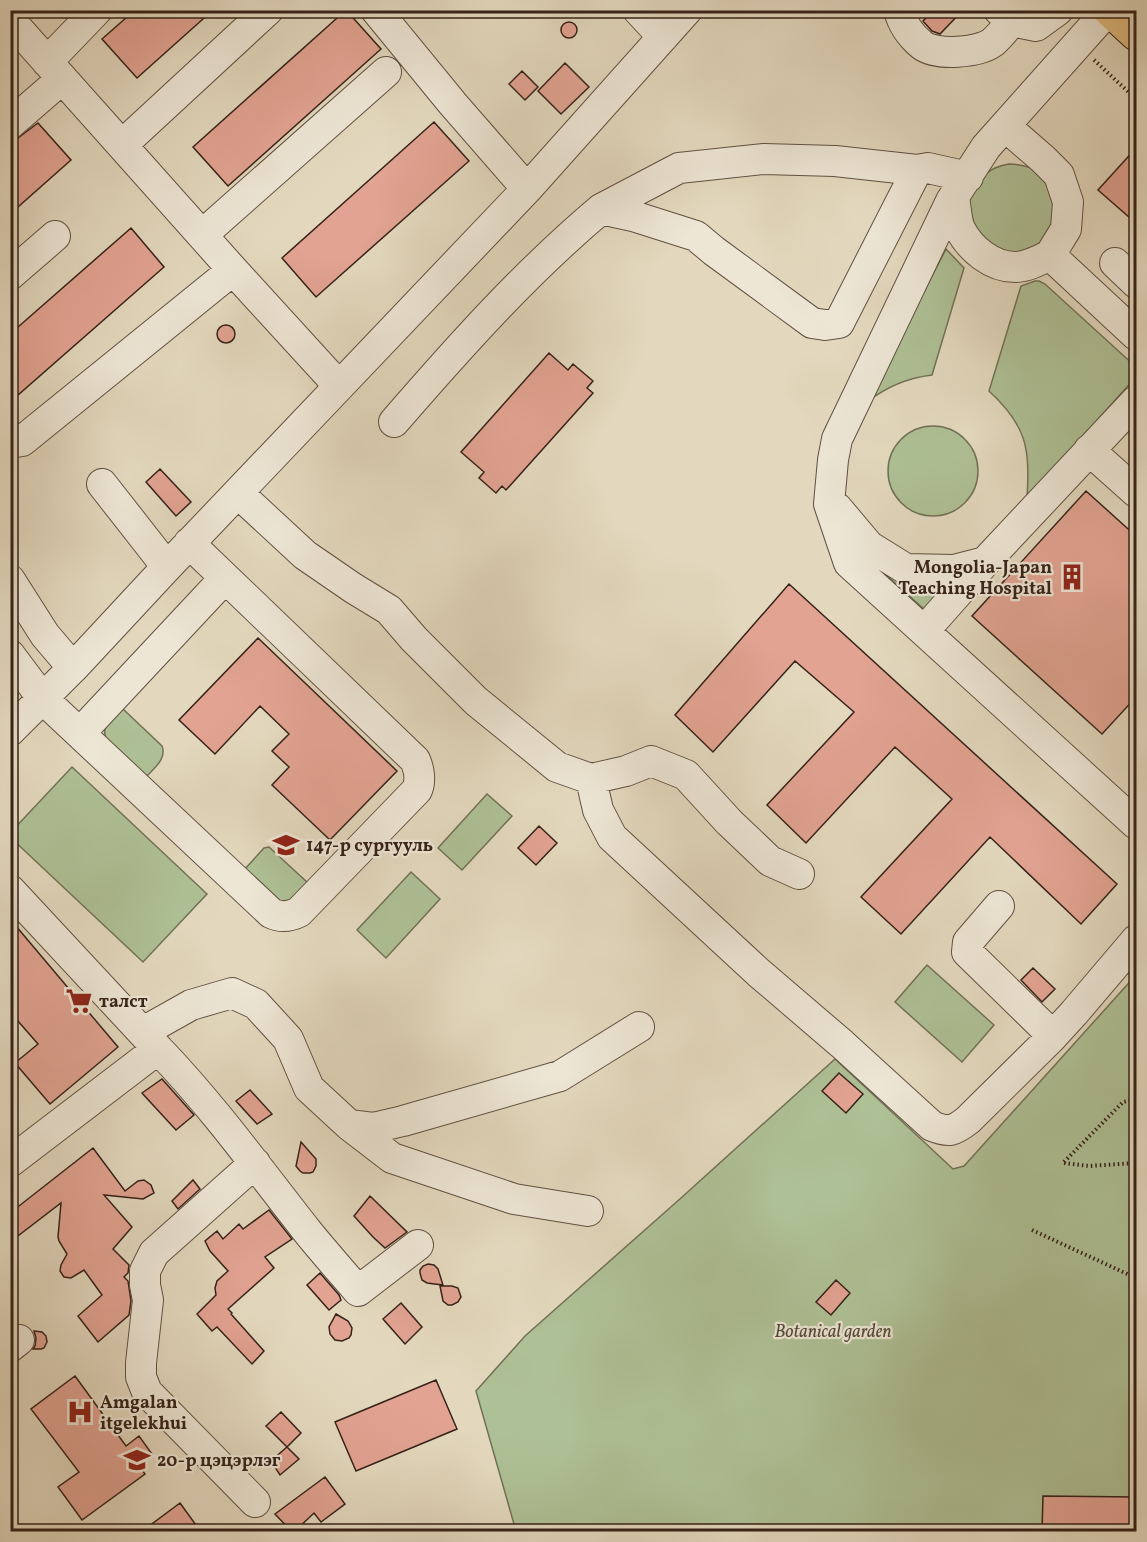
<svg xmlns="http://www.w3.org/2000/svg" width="1147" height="1542" font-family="Vollkorn,serif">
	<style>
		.green { fill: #aec095; stroke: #727157; stroke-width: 1.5 }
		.building { fill: #e2a392; stroke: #362219; stroke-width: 1.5 }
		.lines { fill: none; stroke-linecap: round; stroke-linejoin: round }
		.minor-casing { stroke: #615042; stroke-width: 32 }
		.highway-casing { stroke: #362219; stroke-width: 35 }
		.path { stroke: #362219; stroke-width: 4; stroke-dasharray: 1.5 3; stroke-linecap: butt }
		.minor { stroke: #ede6d5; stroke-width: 30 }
		.highway { stroke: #e2bc7f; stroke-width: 33 }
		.labels { text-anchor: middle; stroke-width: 4.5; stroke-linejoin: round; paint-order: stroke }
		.poi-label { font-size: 18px; font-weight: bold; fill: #362219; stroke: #ede6d5; text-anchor: start }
		.park-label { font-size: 18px; font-style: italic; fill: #544a38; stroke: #ede6d5 }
	</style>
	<rect width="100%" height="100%" fill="#e3d8be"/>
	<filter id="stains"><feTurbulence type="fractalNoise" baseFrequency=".00333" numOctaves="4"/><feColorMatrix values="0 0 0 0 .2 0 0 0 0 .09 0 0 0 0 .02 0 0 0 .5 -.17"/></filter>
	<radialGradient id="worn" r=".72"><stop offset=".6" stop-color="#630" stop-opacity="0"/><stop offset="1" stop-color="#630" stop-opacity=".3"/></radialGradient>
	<path class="green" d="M1009 164C1044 165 1046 181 1058 208L1045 241 1019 254H1011L978 238 968 202C981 181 983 168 1009 164Z
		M946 249 964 268 932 375C907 378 886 387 867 402Z
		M1035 281H1039L1045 284 1136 367V377L1027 498C1030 448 1027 426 989 391L1021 286Z
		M888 471a45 45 0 1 1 90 0a45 45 0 1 1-90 0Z
		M864 555 933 581 947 593 926 611Z
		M123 709 162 746C167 759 154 768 146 777L107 741C99 726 113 719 123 709Z
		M72 767 207 894 143 962 11 838V832Z
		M487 794 512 816 462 870 438 848Z
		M269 847 308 883 290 900 281 902 244 870 264 848Z
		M411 872 440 899 386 958 357 930Z
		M927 965 994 1025 962 1062 895 1002Z
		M1136 975V1531H516L476 1391 525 1336 681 1198 835 1059 953 1169 964 1166Z"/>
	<path class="building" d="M135 10H213L137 78 102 39Z
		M346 10 381 49 228 186 193 147Z
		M934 10H963L940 34 932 31 923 21Z
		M561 30a8 8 0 1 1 16 0a8 8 0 1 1-16 0Z
		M565 63 589 87 561 114 538 91Z
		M522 71 538 87 525 100 509 84Z
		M434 122 469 161 316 297 282 258Z
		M38 123 71 160 10 214V144Z
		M1137 147V224L1098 190Z
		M131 228 164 267 10 402V334Z
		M217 334a9 9 0 1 1 18 0a9 9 0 1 1-18 0Z
		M549 353 568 370 573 364 593 381 587 388 593 393 506 490 502 486 496 493 479 478 484 472 461 452Z
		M160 469 191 502 176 516 146 482Z
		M1086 491 1137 537V696L1102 734 972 616Z
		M789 584 1117 884 1081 924 990 837 901 934 861 897 952 799 895 747 806 843 767 805 854 712 795 661 713 752 675 715Z
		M258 638 397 771 330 840 272 785 289 767 272 751 289 734 260 706 215 754 179 720Z
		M539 826 557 843 536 865 518 848Z
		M10 919 118 1047 50 1104 15 1063 38 1044 10 1012Z
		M1033 968 1055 989 1042 1002 1021 980Z
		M839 1073 863 1094 846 1113 822 1091Z
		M162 1079 194 1115 176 1130 142 1093Z
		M250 1090 272 1114 257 1124 236 1101Z
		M301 1142 316 1159V1166L313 1172 310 1173H303L300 1171 296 1166Z
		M93 1148 125 1191 138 1181 144 1180 151 1185 154 1193 143 1199 104 1195 132 1227 113 1249 129 1265 128 1273 124 1277 128 1281 131 1301 129 1315 98 1342 78 1316 102 1295 84 1270 71 1278 64 1277 60 1271 61 1265 67 1254 59 1241 58 1237 61 1203 10 1242V1213Z
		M193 1180 200 1189 178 1209 172 1201Z
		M370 1196 407 1232 385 1248 373 1237 354 1216Z
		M269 1210 292 1239 265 1257 274 1268 228 1309 232 1313 231 1314 264 1351 252 1364 217 1327 212 1331 197 1314 216 1295 215 1288 217 1281 228 1271 210 1251 205 1241 217 1231 223 1239 239 1224 243 1229Z
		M428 1264 434 1265 438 1269 443 1285 427 1283 422 1280 420 1273V1270L423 1266Z
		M320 1273 339 1295 341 1300 329 1310 307 1285Z
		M836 1280 850 1293 831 1315 816 1302Z
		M440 1286H452L458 1288 461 1297 458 1302 452 1305H448L443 1301Z
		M401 1303 422 1327 405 1344 383 1319Z
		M336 1314 348 1321 352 1328 351 1335 349 1338 342 1341 335 1340 330 1334 329 1327Z
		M34 1331 42 1332 46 1336 47 1342 44 1348 41 1349H33L35 1346 36 1338Z
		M75 1376 126 1446 139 1436 152 1454 138 1464 145 1474 82 1520 58 1487 79 1472 31 1409Z
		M436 1380 457 1429 356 1471 335 1422Z
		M281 1412 301 1433 287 1447 266 1426Z
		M287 1447 299 1459 280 1475 271 1461Z
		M325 1477 345 1504 321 1522 314 1513 294 1532H292L275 1514Z
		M1043 1496 1137 1497V1532H1042Z
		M180 1503 201 1532H141Z"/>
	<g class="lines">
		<g class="minor-casing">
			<path id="minor" d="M376 10 453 104 527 189
				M638 10 663 37
				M899 10C902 23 911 36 922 45 936 56 979 53 993 42 1000 36 1006 28 1012 21
				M999 10 1012 21 1036 26 1058 10
				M1108 10 986 147 951 201 837 439 833 460 829 504 849 563 1136 824
				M10 20 233 270 339 386
				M47 62 97 10
				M10 124 62 79
				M1005 126 1043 159 1059 175 1068 202 1066 229 1050 255 1136 335
				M122 145 268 10
				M954 197C956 207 956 220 960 229 970 249 992 267 1015 267 1027 267 1040 260 1050 255
				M601 209 679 168 764 159 835 161 917 170
				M202 235 386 72
				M1115 263 1136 283
				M10 275 55 236
				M394 422C459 347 525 273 601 209L633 216 696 236 714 251 812 323 825 325 839 323 917 170 928 168 968 177
				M10 443 22 441 233 270
				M1089 450 1136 492
				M102 484 167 567
				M238 493 305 555 353 588 389 610 414 639 476 701 557 767 591 779 626 771 651 761 686 775 729 822 770 861 799 874
				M837 508 869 546 906 569 954 570 985 562 1136 401
				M10 580 45 635 73 668
				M924 631 985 562
				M10 655 43 699 271 913C281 918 289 917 299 912L417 790C421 781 419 769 415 760L189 543
				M10 731 73 668 167 567 527 189 687 10
				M80 733 225 578
				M591 779 598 810 612 837 759 973 842 1044 932 1126C949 1133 954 1131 968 1120L1053 1036
				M10 890 158 1049 10 1162
				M999 906 968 942 967 952 1053 1036 1074 1013 1136 940
				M143 1032 191 1005 232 993 256 1004 288 1039 309 1088 349 1125 373 1128 403 1121 560 1076 639 1027
				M158 1049C213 1106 259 1170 307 1231 323 1251 341 1271 358 1291L418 1245
				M349 1125 392 1158 514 1199 588 1211
				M10 1347 19 1340
				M255 1502 147 1392 141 1377V1363L148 1300 145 1285V1271L154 1253 255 1163"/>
		</g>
		<g class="highway-casing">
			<path id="highway" d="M1110 10 1136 34"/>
		</g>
		<path class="path" d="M1094 60 1136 99
			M1064 1162 1123 1102 1136 1099
			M1064 1163 1089 1166 1136 1163
			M1032 1230 1136 1278"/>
		<use href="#minor" class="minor"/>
		<use href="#highway" class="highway"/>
	</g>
	<defs>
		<g id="building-bare" transform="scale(2.07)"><path d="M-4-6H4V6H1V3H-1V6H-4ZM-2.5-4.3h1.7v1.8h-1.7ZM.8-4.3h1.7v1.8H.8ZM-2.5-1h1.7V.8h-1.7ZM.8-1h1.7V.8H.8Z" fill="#8f2418" stroke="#ede6d5" stroke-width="2.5" paint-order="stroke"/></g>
		<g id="school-bare" transform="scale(2.07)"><path d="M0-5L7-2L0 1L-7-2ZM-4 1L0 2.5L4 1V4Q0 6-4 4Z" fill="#8f2418" stroke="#ede6d5" stroke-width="2.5" paint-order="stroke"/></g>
		<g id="supermarket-bare" transform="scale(2.07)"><path d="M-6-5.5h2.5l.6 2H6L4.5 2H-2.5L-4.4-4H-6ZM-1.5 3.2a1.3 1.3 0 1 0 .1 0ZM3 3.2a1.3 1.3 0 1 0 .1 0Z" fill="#8f2418" stroke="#ede6d5" stroke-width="2.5" paint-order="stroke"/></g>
		<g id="hospital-bare" transform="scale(2.07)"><path d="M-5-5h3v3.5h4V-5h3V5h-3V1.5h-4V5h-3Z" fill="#8f2418" stroke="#ede6d5" stroke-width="2.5" paint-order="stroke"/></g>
	</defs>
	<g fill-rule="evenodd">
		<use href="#building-bare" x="1072" y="577"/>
		<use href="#school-bare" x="286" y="845"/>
		<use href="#supermarket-bare" x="79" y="1001"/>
		<use href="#hospital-bare" x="80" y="1412"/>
		<use href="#school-bare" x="137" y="1460"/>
	</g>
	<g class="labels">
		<g class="poi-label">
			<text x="1052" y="573" text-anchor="end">Mongolia-Japan<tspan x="1052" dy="21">Teaching Hospital</tspan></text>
			<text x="306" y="851">147-р сургууль</text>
			<text x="99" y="1007">талст</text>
			<text x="100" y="1408">Amgalan<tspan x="100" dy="21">itgelekhui</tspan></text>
			<text x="157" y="1466">20-р цэцэрлэг</text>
		</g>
		<g class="park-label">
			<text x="833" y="1337">Botanical garden</text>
		</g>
	</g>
	<rect width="1147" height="1542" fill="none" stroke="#e3d8be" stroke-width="36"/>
	<rect x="12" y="12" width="1123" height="1518" fill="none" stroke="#362219" stroke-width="3"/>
	<rect x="18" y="18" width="1111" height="1506" fill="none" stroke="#362219" stroke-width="1.5"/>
	<rect width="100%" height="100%" filter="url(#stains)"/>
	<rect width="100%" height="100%" fill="url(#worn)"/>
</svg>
